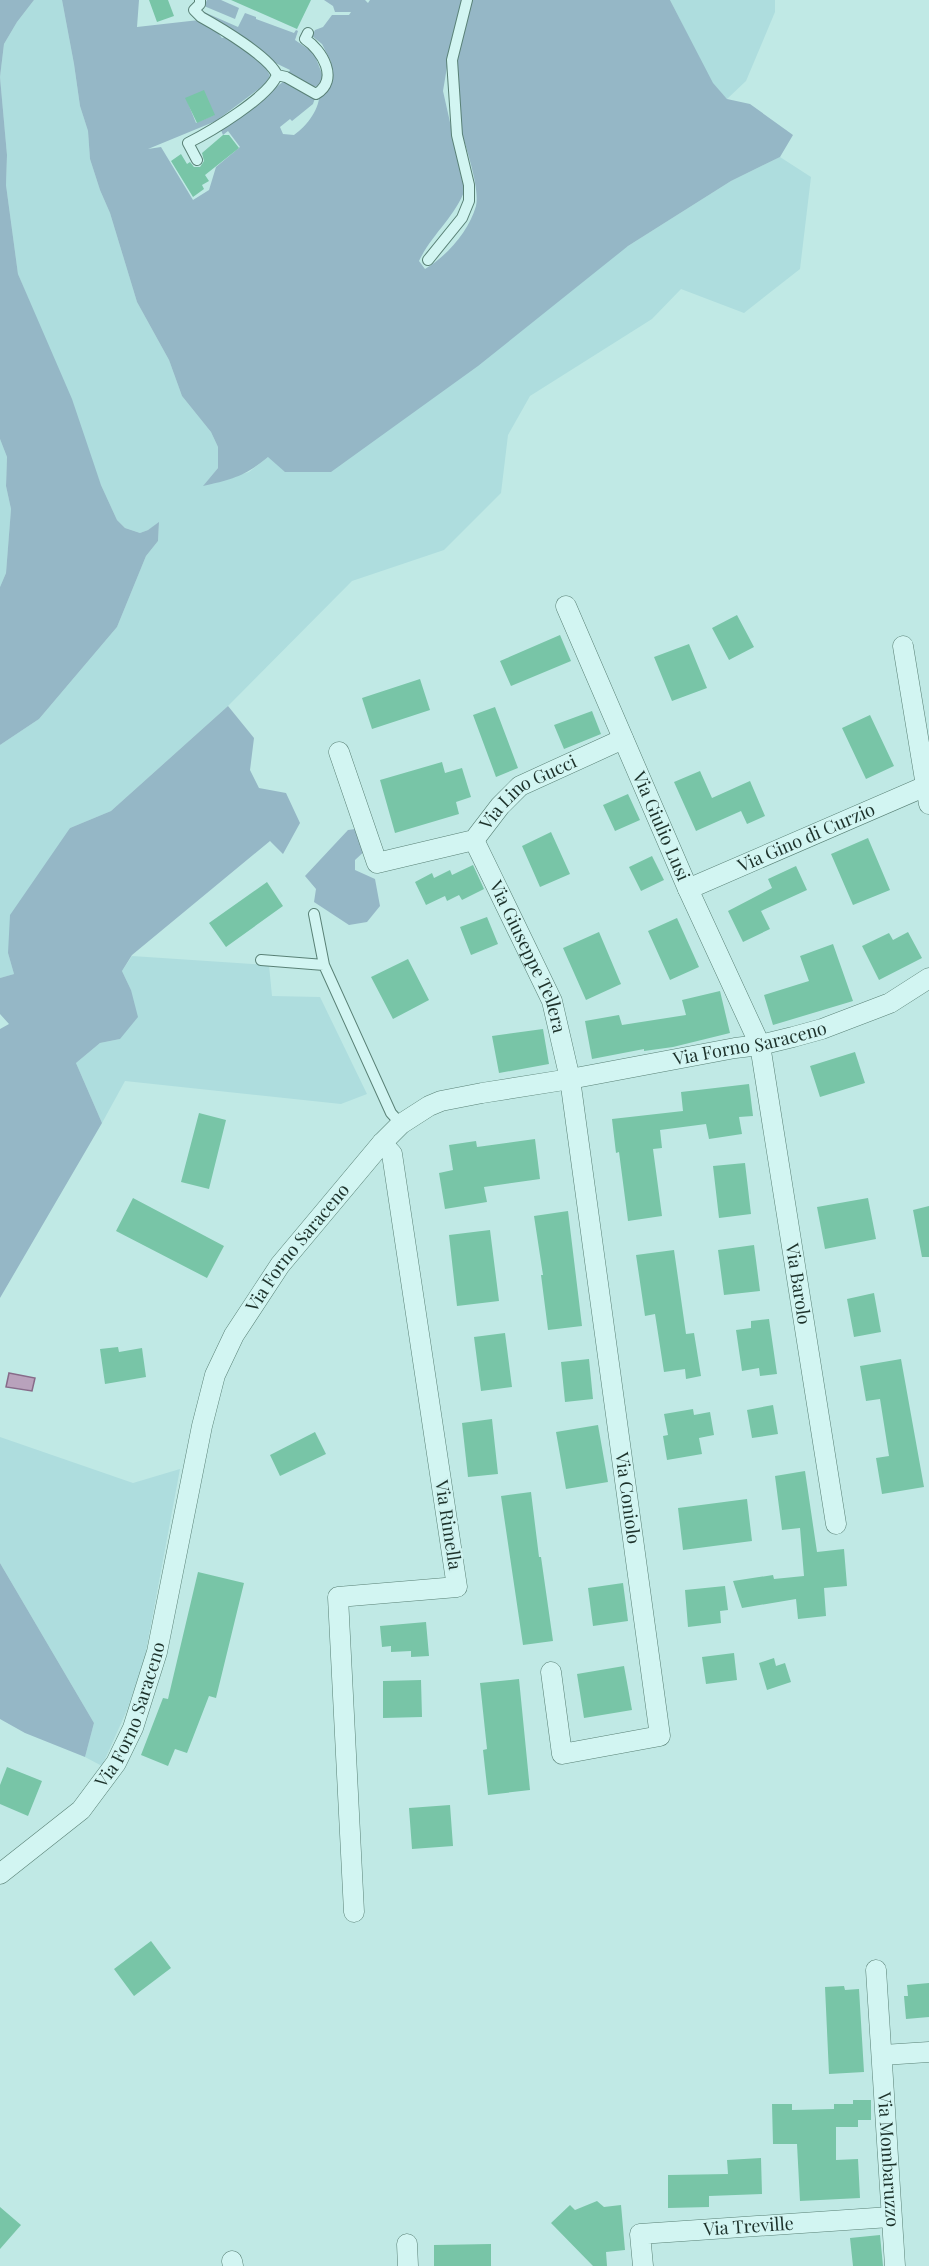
<svg xmlns="http://www.w3.org/2000/svg" width="929" height="2266" font-family="'Playfair Display',serif">
	<style>
		.farmland { fill: #aeddde }
		.green { fill: #95b7c6; fill-rule: evenodd }
		.water { fill: #b9a2bc; stroke: #876b89; stroke-width: 1.5 }
		.building { fill: #78c5a7 }
		.lines { fill: none; stroke-linecap: round; stroke-linejoin: round }
		.service-casing { stroke: #598176; stroke-width: 12 }
		.minor-casing { stroke: #598176; stroke-width: 21 }
		.service { stroke: #d2f5f2; stroke-width: 10 }
		.minor { stroke: #d2f5f2; stroke-width: 20 }
		.labels { text-anchor: middle; stroke-width: 4.5; stroke-linejoin: round; paint-order: stroke }
		.street-label { font-size: 18px; fill: #1d322b; stroke: #cef2ef }
	</style>
	<rect width="100%" height="100%" fill="#c0e9e5"/>
	<path class="farmland" d="M34 0H62L74 64 80 106 88 131 90 159 100 190 110 213 137 302 169 360 182 396 211 432 218 447V468L204 485 249 472 268 457 628 246 731 181 780 157 811 177 800 269 744 313 681 289 652 319 530 396 508 435 501 493 444 550 352 581 228 706 111 811 70 828 8 953 14 974 0 978V745L39 719 117 627 146 556 158 541 159 523 148 530 140 533 125 528 117 520 101 485 45 339 18 274 6 185 7 155 0 77 4 44 17 22Z
		M670 0H775V12L746 81 727 99 712 83Z
		M0 439 7 457 6 486 11 509 6 573 0 587Z
		M132 956 269 965 272 996 320 997 367 1094 341 1104 125 1081 102 1123 76 1063 100 1043 120 1039 131 990 122 971Z
		M0 1437 133 1483 180 1469 144 1662 127 1710 102 1766 85 1757 94 1723 0 1563Z"/>
	<path class="green" d="M0 0H34L17 22 4 44 0 77 7 155 6 185 18 274 72 399 101 485 117 520 125 528 140 533 148 530 159 522 158 541 146 556 117 627 39 719 0 745V587L6 573 11 509 6 486 7 457 0 439Z
		M62 0H139L137 27 199 20 218 27V33L222 38 228 36 203 14 204 12 238 27 245 13 256 17V19L294 33 296 30 298 31 295 40 314 53 324 79 331 62 322 44 312 36 315 30 323 27 332 15H349L351 12H335L333 6 324 0H365L368 3 370 0H670L713 83 727 99 750 104 793 135 780 157 731 181 628 246 478 366 331 472H285L268 457C245 476 233 479 203 486L218 468V447L211 432 182 396 169 360 137 302 110 213 100 190 90 159 88 131 80 106 74 64ZM263 57 290 70 284 81 221 130 223 135 228 131 240 147 216 167 209 190 193 200 161 147 148 149 216 121 264 85 270 76 263 62ZM447 67C452 88 456 109 461 130 466 148 480 188 476 206 469 231 447 256 425 269L419 261C431 235 456 216 465 189L443 91ZM319 85C323 104 310 124 294 135L283 134 280 127 290 119 292 121 313 104 315 98 309 89ZM186 98 214 115 196 123Z
		M207 0H221L239 8 235 19 204 6Z
		M228 706 254 738 250 770 259 788 286 793 300 823 283 854 270 841 132 955 122 971 131 990 138 1017 120 1039 100 1043 76 1063 102 1123 0 1298V1029L9 1024 0 1014V978L14 974 8 953 10 915 70 828 111 811Z
		M362 828 368 848 355 860V870L375 879 380 906 367 922 349 925 314 902 316 889 305 876 348 830Z
		M0 1563 94 1723 85 1757 25 1733 0 1719Z"/>
	<path class="water" d="M9 1373 35 1378 32 1391 6 1387Z"/>
	<path class="building" d="M149 0H168L174 16 157 22Z
		M231 0H311L297 29Z
		M204 90 215 115 197 123 185 98Z
		M223 135H229L239 148 205 175 209 181 202 185 204 189 193 197 171 161 181 154 187 164 190 162 194 167H200L204 161 202 153Z
		M737 615 754 647 729 660 712 628Z
		M560 635 571 661 511 686 500 661Z
		M689 644 707 688 672 701 654 657Z
		M420 679 430 710 372 729 362 698Z
		M495 707 518 768 496 777 473 715Z
		M592 711 601 734 564 749 554 725Z
		M870 715 894 766 866 779 842 728Z
		M442 762 445 773 462 768 471 797 456 802 459 814 395 833 380 780Z
		M700 771 712 798 750 781 765 816 747 824 741 811 696 831 674 782Z
		M628 794 640 820 615 831 603 805Z
		M551 832 570 874 540 887 522 846Z
		M868 838 890 890 853 905 831 854Z
		M652 856 664 880 641 891 629 867Z
		M473 865 484 889 462 900 459 895 447 901 445 896 426 905 415 882 432 873 434 878 450 870 452 875Z
		M796 866 807 890 761 911 770 929 743 942 728 911 772 888 768 879Z
		M267 882 283 906 226 947 209 923Z
		M487 917 498 944 471 955 460 927Z
		M677 918 699 967 670 980 648 931Z
		M599 932 621 984 586 1000 563 948Z
		M908 932 922 958 879 980 862 946 889 933 893 940Z
		M833 944 853 1001 773 1025 764 995 809 981 800 956Z
		M408 959 429 1000 393 1019 371 977Z
		M720 991 730 1033 673 1047 644 1051V1049L592 1059 585 1021 619 1015 622 1025 686 1015 682 1000Z
		M543 1029 549 1064 499 1073 492 1036Z
		M855 1052 865 1083 820 1097 810 1066Z
		M749 1084 753 1116 739 1117 742 1134 709 1139 706 1124 660 1130 662 1148 653 1149 662 1216 628 1221 619 1152 616 1153 612 1119 683 1111 681 1092Z
		M199 1113 226 1120 209 1189 181 1182Z
		M535 1139 540 1179 484 1187 487 1202 445 1209 439 1173 453 1170 449 1145 476 1141 477 1147Z
		M745 1163 751 1214 719 1218 713 1166Z
		M133 1198 224 1246 207 1278 116 1231Z
		M868 1198 876 1239 825 1249 817 1207Z
		M929 1206V1257H922L913 1210Z
		M568 1211 582 1326 548 1330 541 1275H543L534 1216Z
		M490 1230 499 1301 457 1306 449 1235Z
		M754 1245 760 1291 724 1295 718 1250Z
		M674 1250 686 1334 694 1333 701 1376 686 1379 685 1369 664 1372 655 1314 645 1316 636 1255Z
		M874 1293 881 1332 854 1337 847 1299Z
		M769 1319 777 1374 760 1376 759 1368 742 1371 736 1330 751 1328V1321Z
		M505 1333 512 1387 481 1391 474 1337Z
		M118 1347 119 1352 142 1348 146 1377 105 1384 100 1349Z
		M589 1359 593 1399 565 1402 561 1362Z
		M901 1359 924 1487 882 1494 876 1458 889 1456 880 1399 866 1401 860 1366Z
		M773 1405 778 1434 752 1438 747 1410Z
		M693 1409 694 1415 710 1412 714 1435 699 1438 702 1454 667 1460 663 1436 668 1435 664 1414Z
		M492 1419 498 1474 468 1477 462 1423Z
		M598 1425 608 1482 566 1489 556 1432Z
		M315 1432 326 1454 280 1476 270 1455Z
		M805 1471 817 1552 844 1549 847 1586 824 1588 826 1616 798 1619 796 1599 742 1608 733 1581 773 1575 774 1579 804 1576 800 1528 782 1530 775 1476Z
		M531 1492 539 1557H541L553 1641 523 1645 501 1496Z
		M747 1499 752 1541 683 1550 678 1508Z
		M198 1572 244 1583 216 1698 209 1696 187 1753 175 1749 168 1766 141 1755 163 1698 168 1699Z
		M623 1583 628 1621 593 1626 588 1588Z
		M725 1586 728 1610 720 1611 721 1623 688 1627 685 1590Z
		M426 1622 429 1656 411 1657V1651L391 1652V1646L382 1647 380 1626Z
		M734 1653 737 1680 706 1684 702 1657Z
		M774 1658 776 1666 785 1663 791 1682 767 1690 759 1663Z
		M624 1666 632 1710 584 1718 577 1674Z
		M519 1679 530 1790 488 1795 483 1750 487 1749 480 1683Z
		M421 1680 422 1717 383 1718V1681Z
		M7 1767 42 1781 28 1816 0 1804V1785Z
		M450 1805 453 1846 412 1849 409 1808Z
		M151 1941 171 1968 134 1996 114 1969Z
		M929 1983V2017L906 2019 904 1996H908L907 1985Z
		M844 1986 845 1990 859 1989 864 2072 829 2074 825 1987Z
		M853 2100H871V2120H858V2127H836V2160L858 2159 860 2198 800 2201 797 2144H773L772 2104H792V2110L834 2109V2104H853Z
		M761 2158 762 2194 709 2196V2207L668 2208V2175L728 2174 727 2160Z
		M597 2201 604 2207 621 2205 625 2250 606 2252 607 2266H593L551 2223 570 2205 575 2210Z
		M0 2207 21 2225 0 2249Z
		M880 2235 883 2266H853L850 2238Z
		M491 2244V2266H434V2245Z"/>
	<g class="lines">
		<g class="service-casing">
			<path id="service" d="M277 75 286 77 316 94C340 80 322 50 305 39L308 33
				M197 160 188 143C210 132 269 97 277 75 270 57 219 27 201 17L194 10 200 4V0
				M428 260 462 218 469 201V185L457 135 452 60 467 0
				M314 914 324 965
				M261 960 324 965 391 1113 401 1124"/>
		</g>
		<g class="minor-casing">
			<g id="minor">
				<path id="s1" d="M566 606 688 889 760 1045 836 1524"/>
				<path d="M903 646 929 804"/>
				<path id="s2" d="M339 752 377 863 474 840 500 806 520 786 623 739"/>
				<path id="s3" d="M474 840 552 1001 570 1079 660 1736 562 1754 551 1672"/>
				<path id="s4" d="M688 889 926 786"/>
				<path id="s5" d="M0 1874 81 1810 116 1763 133 1728 157 1652 202 1426 215 1375 234 1335 280 1265 382 1143 401 1124 429 1106 441 1101 482 1093 570 1079 735 1048 760 1045 793 1037 822 1029 890 1003 929 978"/>
				<path d="M354 1912 338 1597 457 1587 392 1154 382 1143"/>
				<path id="s6" d="M876 1970 895 2266"/>
				<path d="M883 2055 929 2052"/>
				<path d="M407 2244 408 2266"/>
				<path d="M232 2261 233 2266"/>
				<path id="s7" d="M643 2266 640 2234 890 2217"/>
			</g>
		</g>
		<use href="#service" class="service"/>
		<use href="#minor" class="minor"/>
	</g>
	<g class="labels">
		<g class="street-label">
			<text dy="6" stroke="none"><textPath href="#s2" startOffset="291">Via Lino Gucci</textPath></text>
			<text dy="6" stroke="none"><textPath href="#s1" startOffset="240">Via Giulio Lusi</textPath></text>
			<text dy="6" stroke="none"><textPath href="#s4" startOffset="129">Via Gino di Curzio</textPath></text>
			<text dy="6" stroke="none"><textPath href="#s3" startOffset="129">Via Giuseppe Tellera</textPath></text>
			<text dy="6" stroke="none"><textPath href="#s5" startOffset="1238">Via Forno Saraceno</textPath></text>
			<text dy="6" stroke="none"><textPath href="#s5" startOffset="716">Via Forno Saraceno</textPath></text>
			<text dy="6" stroke="none"><textPath href="#s1" startOffset="722">Via Barolo</textPath></text>
			<text dy="6" stroke="none"><textPath href="#s3" startOffset="682">Via Coniolo</textPath></text>
			<text transform="translate(448 1525) rotate(81)" y="6">Via Rimella</text>
			<text dy="6" stroke="none"><textPath href="#s5" startOffset="212">Via Forno Saraceno</textPath></text>
			<text dy="6" stroke="none"><textPath href="#s6" startOffset="190">Via Mombaruzzo</textPath></text>
			<text dy="6" stroke="none"><textPath href="#s7" startOffset="141">Via Treville</textPath></text>
		</g>
	</g>
</svg>
